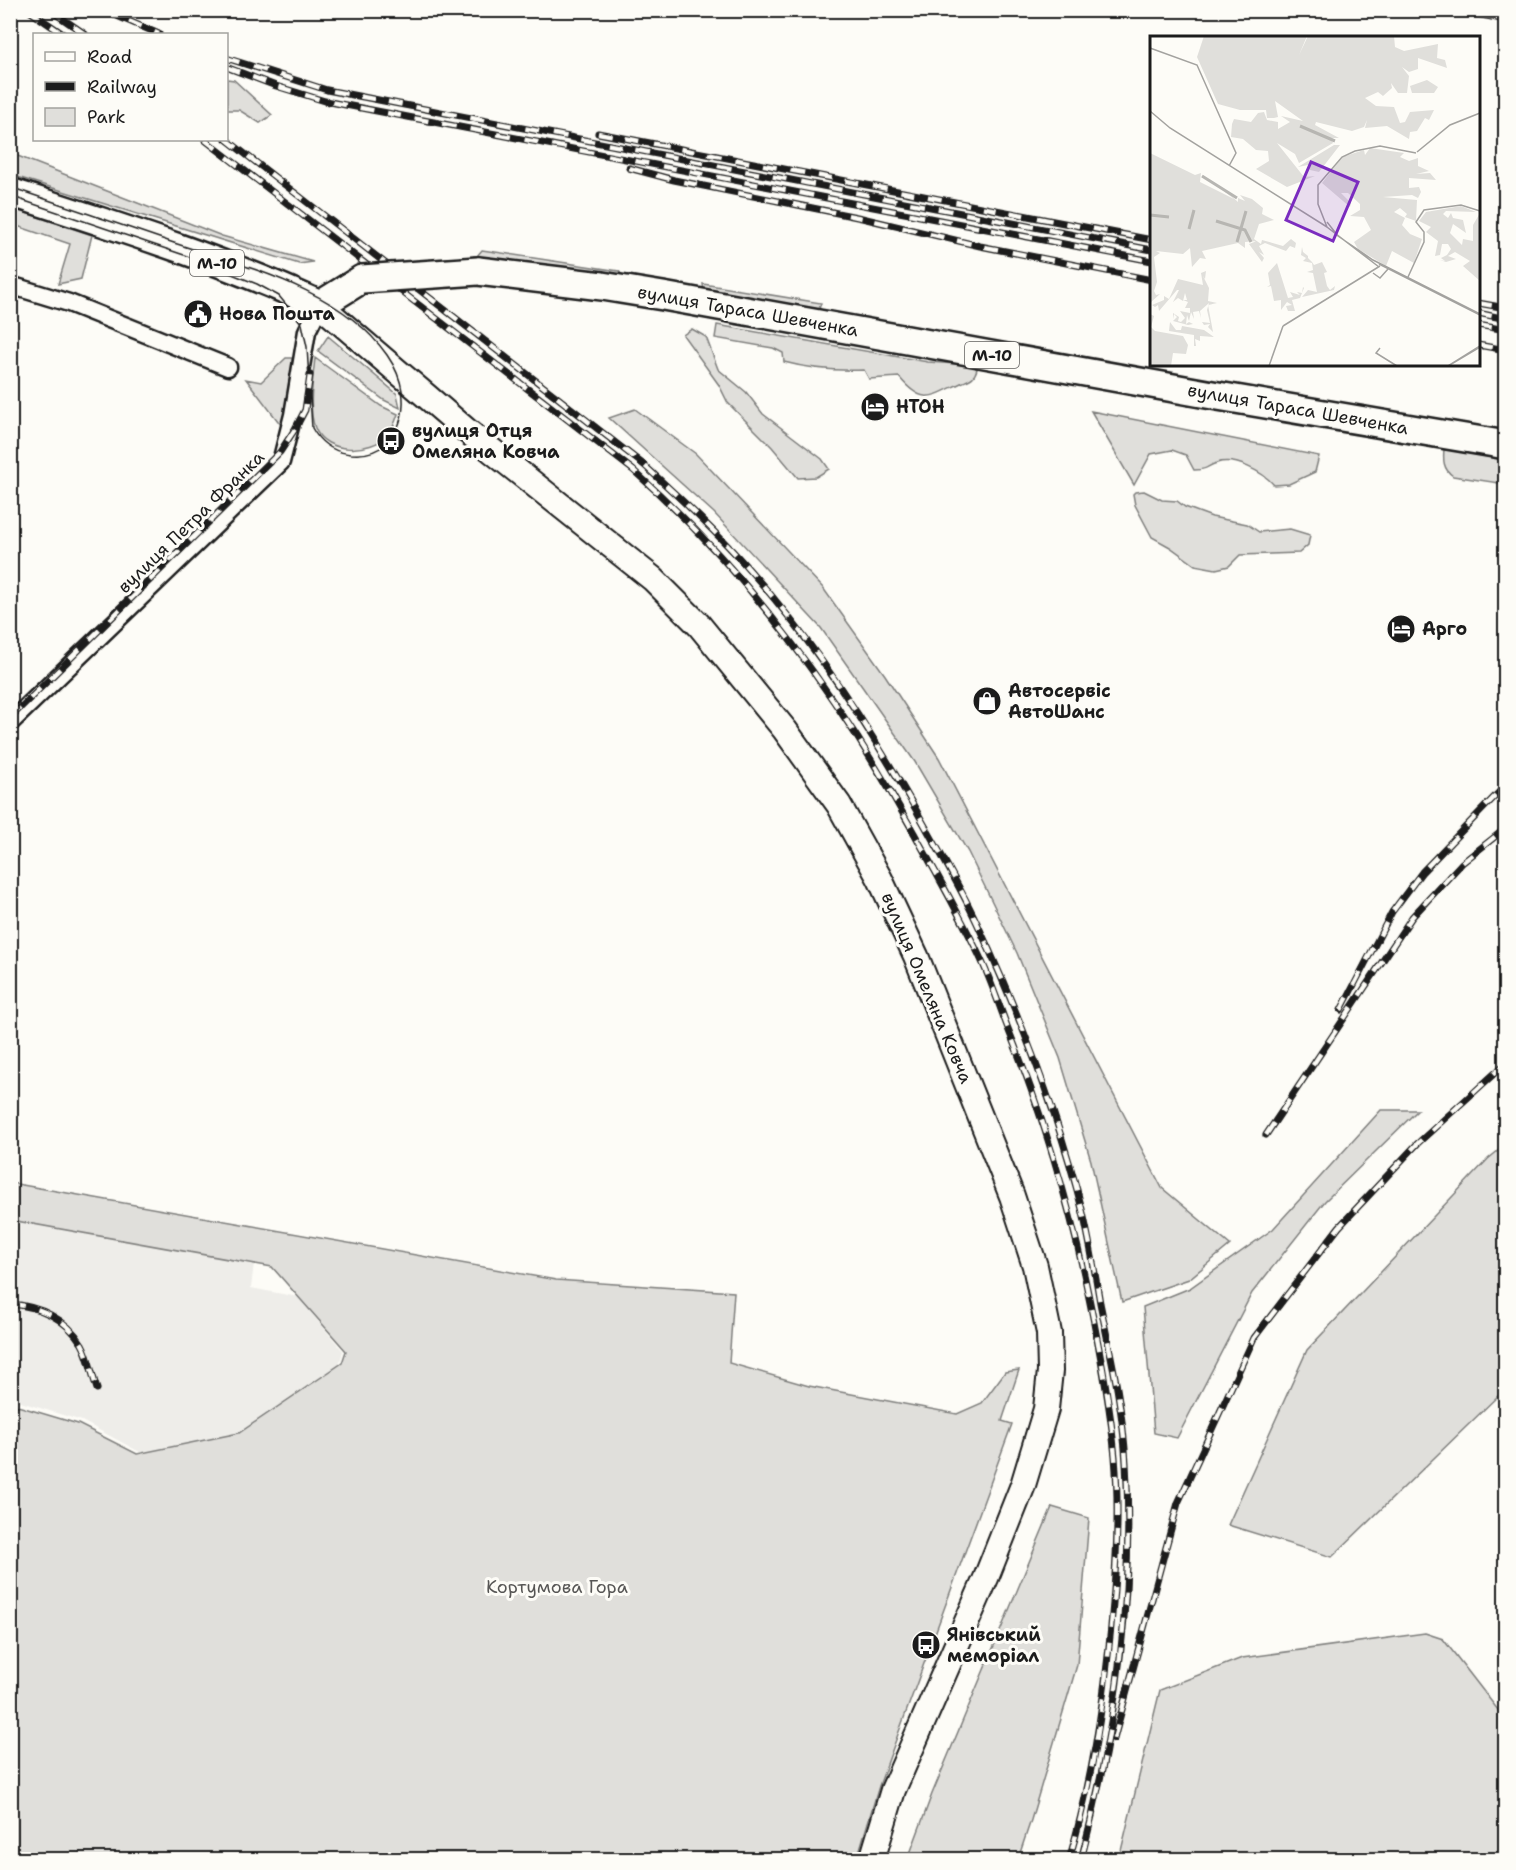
<svg xmlns="http://www.w3.org/2000/svg" width="1516" height="1870" font-family="'Shantell Sans',sans-serif">
	<style>
		.built { fill: #eeede9 }
		.green { fill: #e0dfdb; stroke: #7e7e7c; stroke-width: 1.5 }
		.lines { fill: none; stroke-linecap: round; stroke-linejoin: round }
		.street-casing { stroke: #1c1c1c; stroke-width: 21 }
		.secondary-casing { stroke: #1c1c1c; stroke-width: 28 }
		.primary-casing { stroke: #1c1c1c; stroke-width: 32 }
		.street { stroke: #fdfcf7; stroke-width: 16 }
		.secondary { stroke: #fdfcf7; stroke-width: 24 }
		.primary { stroke: #fdfcf7; stroke-width: 27 }
		.tram { stroke: #1c1c1c; stroke-width: 1.5 }
		.rail-casing { stroke: #1c1c1c; stroke-width: 7 }
		.rail { stroke: #fdfcf7; stroke-width: 4.5; stroke-dasharray: 14; stroke-linecap: butt }
		.primary-bridge-casing { stroke: #1c1c1c; stroke-width: 32; stroke-linecap: butt }
		.primary-bridge { stroke: #fdfcf7; stroke-width: 27 }
		.labels { text-anchor: middle; stroke-width: 6; stroke-linejoin: round; paint-order: stroke }
		.shield { fill: #fdfcf7; stroke: #605f5e; stroke-width: 1.5 }
		.shield-label { font-size: 16px; font-weight: bold; fill: #1c1c1c }
		.street-label { font-size: 18px; fill: #1c1c1c; stroke: #fdfcf7 }
		.poi-label { font-size: 18px; font-weight: bold; fill: #1c1c1c; stroke: #fdfcf7; text-anchor: start }
		.park-label { font-size: 18px; fill: #575655; stroke: #fdfcf7 }
		.inset-river { fill: none; stroke: #b7b6b2; stroke-width: 3 }
		.inset-road { fill: none; stroke: #a3a29f; stroke-width: 1.5 }
		.view { fill: #7b2cbf; fill-opacity: 0.15; stroke: #7b2cbf; stroke-width: 3 }
		.inset-edge { fill: none; stroke: #1c1c1c; stroke-width: 3 }
	</style>
	<rect width="100%" height="100%" fill="#fdfcf7"/>
	<filter id="ink" filterUnits="userSpaceOnUse"><feTurbulence type="fractalNoise" baseFrequency=".0167" numOctaves="2"/><feDisplacementMap in="SourceGraphic" scale="12" xChannelSelector="R" yChannelSelector="G"/><feConvolveMatrix kernelMatrix="1 2 1 2 8 2 1 2 1" color-interpolation-filters="sRGB"/></filter>
	<g filter="url(#ink)">
		<path class="built" d="M10 1221 254 1263 251 1288 298 1297 343 1351 306 1481 220 1495 82 1421 11 1399Z"/>
		<path class="green" d="M227 79 234 80 272 115 260 123 239 110H227Z
			M10 153 222 236 313 262 299 264 11 175Z
			M11 208 92 235 81 279 58 284 70 244 11 224Z
			M482 250 619 271 623 277 477 256Z
			M703 284 821 303 819 309 704 292Z
			M717 325 928 362 972 365 977 369C974 379 970 379 961 383 931 397 923 406 899 377L869 379 864 370C837 371 810 369 784 362L783 353 773 348 715 338Z
			M692 329 706 337 718 369 746 392 763 414 822 459 829 469 816 477 798 478 772 447 728 403 719 385 683 335Z
			M328 336 397 394 400 408 384 400 318 351Z
			M286 358H292V397L281 425 246 379 261 382Z
			M315 358 381 406 398 414C396 420 392 430 388 435 370 454 325 454 315 428 308 410 313 377 315 358Z
			M635 409 696 454 823 588 885 675 939 758 1162 1188 1230 1245 1189 1279 1122 1302 1091 1161 1060 1058 1017 953 968 852 915 762 821 628 714 513 609 418Z
			M1091 411 1319 456 1315 472 1289 484 1274 485C1263 472 1235 457 1217 463 1206 466 1209 470 1194 470L1186 455 1172 450 1151 454 1134 485Z
			M1444 449 1505 460V484L1453 476C1443 469 1443 460 1444 449Z
			M1144 491 1162 500 1177 501 1185 507 1212 517 1247 524 1259 532 1290 529 1310 535 1308 545 1299 553 1240 555 1229 566 1216 569 1195 565 1170 547 1152 537 1135 505 1133 494 1135 492Z
			M1381 1110H1418L1325 1201 1252 1293 1177 1438 1154 1433 1143 1307 1190 1288 1273 1229Z
			M1505 1145V1393L1502 1392 1332 1557 1228 1525 1307 1350 1488 1159Z
			M11 1183 556 1280 734 1292 729 1363 809 1386 957 1414 982 1403 1005 1372 1019 1370 1002 1421 1012 1424 879 1786 857 1859H11V1404L78 1424 137 1454 239 1433 342 1363 346 1351 272 1267 11 1220Z
			M1052 1507 1089 1518 1077 1665 1031 1820 1018 1859H908L932 1794Z
			M1425 1633 1443 1639 1505 1719V1859H1119L1160 1690 1242 1658Z"/>
		<g class="lines">
			<g class="street-casing">
				<path id="street" d="M10 285 69 303 228 367
					M10 723 281 462 293 415 307 331 320 305"/>
			</g>
			<g class="secondary-casing">
				<path id="secondary" d="M320 305 466 430 653 579 699 625 785 730 839 805 880 879 916 956 1012 1196 1035 1266 1049 1333 1050 1371 1046 1409 1023 1485 986 1578 893 1790 872 1860"/>
			</g>
			<g class="primary-casing">
				<path id="primary" d="M10 192C115 226 221 259 320 305L362 279
					M478 271 602 286 663 296 1218 396 1506 445"/>
			</g>
			<use href="#street" class="street"/>
			<use href="#secondary" class="secondary"/>
			<use href="#primary" class="primary"/>
			<path class="tram" d="M10 187C65 206 119 224 174 243 246 267 341 289 387 355 403 378 409 406 396 431 394 435 393 440 389 442 364 463 327 456 312 428L307 347 302 324 279 296 257 284 187 256 10 196"/>
			<g class="rail-casing">
				<path id="rail" d="M28 10 63 34
					M50 10 85 34
					M103 10 159 34
					M1458 10 1506 20
					M226 58 327 90 1152 250
					M226 67 276 86 325 101 1152 261
					M598 133 1152 240
					M226 139 644 465C682 500 720 535 753 574 816 645 868 726 915 808 936 846 959 884 977 923 1020 1016 1058 1113 1083 1213 1090 1242 1095 1273 1100 1303 1111 1356 1123 1409 1126 1463 1134 1595 1115 1732 1081 1860
					M205 140 633 470C750 574 839 697 914 833 936 873 959 913 979 955 990 978 998 1002 1007 1026 1043 1115 1070 1204 1089 1298 1100 1351 1110 1403 1115 1457 1119 1505 1117 1554 1113 1603 1106 1691 1094 1775 1069 1860
					M629 168 674 180 862 218 980 246 1152 280
					M1478 303 1506 308
					M1478 313 1506 319
					M1478 325 1506 330
					M1478 345 1506 350
					M10 718 280 452 295 429 305 410 310 375
					M1341 1010 1392 912 1422 872 1506 785
					M1266 1135 1412 917 1462 863 1506 828
					M10 1304C39 1306 66 1318 82 1344 89 1356 92 1375 97 1389
					M1114 1739 1178 1503 1254 1338 1339 1227 1418 1143 1506 1063"/>
			</g>
			<use href="#rail" class="rail"/>
			<g class="primary-bridge-casing">
				<path id="primary-bridge" d="M362 279 478 271"/>
			</g>
			<use href="#primary-bridge" class="primary-bridge"/>
		</g>
	</g>
	<defs>
		<g id="civic-disc" transform="scale(1.5)"><circle r="9.5" fill="#1c1c1c" stroke="#fdfcf7"/><path d="M-.6-6.5H3V-4.5H.6V-3L4-1V1h2V6H-6V1h2V-1L-.6-3ZM-1.2 2.5V6h2.4V2.5Z" fill="#fff"/></g>
		<g id="hotel-disc" transform="scale(1.5)"><circle r="9.5" fill="#1c1c1c" stroke="#fdfcf7"/><path d="M-6-4.5h1.5V1H6V5H4.5V3h-9V5H-6ZM-4 0a1.8 1.8 0 1 1 3.6 0ZM.5 0V-2.5h3Q6-2.5 6 0Z" fill="#fff"/></g>
		<g id="bus-disc" transform="scale(1.5)"><circle r="9.5" fill="#1c1c1c" stroke="#fdfcf7"/><path d="M-5-6H5V4H4V6H2V4H-2V6H-4V4H-5ZM-3.5-4V0h7V-4ZM-3.5 1.2v1.5H-2V1.2ZM2 1.2v1.5H3.5V1.2Z" fill="#fff"/></g>
		<g id="shop-disc" transform="scale(1.5)"><circle r="9.5" fill="#1c1c1c" stroke="#fdfcf7"/><path d="M-5-2.5h2.3a2.7 3.5 0 0 1 5.4 0H5L5.5 6h-11ZM-1.5-2.5h3a1.5 2.3 0 0 0-3 0Z" fill="#fff"/></g>
	</defs>
	<g fill-rule="evenodd">
		<use href="#civic-disc" x="198" y="314"/>
		<use href="#hotel-disc" x="875" y="407"/>
		<use href="#bus-disc" x="391" y="441"/>
		<use href="#hotel-disc" x="1401" y="629"/>
		<use href="#shop-disc" x="987" y="701"/>
		<use href="#bus-disc" x="926" y="1645"/>
	</g>
	<g class="labels">
		<g class="shield">
			<rect x="190" y="250" width="54" height="26" rx="4.5"/>
			<rect x="965" y="342" width="54" height="26" rx="4.5"/>
		</g>
		<g class="shield-label">
			<text x="217" y="269">М-10</text>
			<text x="992" y="361">М-10</text>
		</g>
		<g class="street-label">
			<text transform="translate(748 311) rotate(10)" y="6">вулиця Тараса Шевченка</text>
			<text transform="translate(1298 409) rotate(10)" y="6">вулиця Тараса Шевченка</text>
			<text transform="translate(191 522) rotate(-44)" y="6">вулиця Петра Франка</text>
			<text transform="translate(927 988) rotate(67)" y="6">вулиця Омеляна Ковча</text>
		</g>
		<g class="poi-label">
			<text x="219" y="320">Нова Пошта</text>
			<text x="896" y="413">НТОН</text>
			<text x="412" y="437">вулиця Отця<tspan x="412" dy="21">Омеляна Ковча</tspan></text>
			<text x="1422" y="635">Арго</text>
			<text x="1008" y="697">Автосервіс<tspan x="1008" dy="21">АвтоШанс</tspan></text>
			<text x="947" y="1641">Янівський<tspan x="947" dy="21">меморіал</tspan></text>
		</g>
		<g class="park-label">
			<text x="557" y="1593">Кортумова Гора</text>
		</g>
	</g>
	<g transform="translate(1150 36)">
		<rect width="330" height="330" fill="#fdfcf7"/>
		<path d="M54 0H157L149 19 158 0H244L245 11 254 15 288 8 287 22 295 24 297 32 268 22V33L259 36 252 31 259 40 257 57H248L241 47 242 52 233 60 228 56 215 62 226 70 244 71 250 87 255 86 260 76 284 74 279 84 275 82 267 95 260 96 259 103 237 90 215 92 217 84 214 91 202 95 166 86 165 89 189 102H181L183 107 149 127 145 118 127 107 154 141 165 140 137 151 106 133 119 125 118 115 106 114 93 103 81 101 82 88 84 83 101 86 108 77 114 76 117 84 128 86V93L140 86 131 80 153 85 125 65 128 81 124 82H117L116 74H90L68 68 47 21ZM277 44 288 51 284 57H262L260 50ZM184 109H190L169 136 160 134 158 129 148 131ZM220 112 254 117 250 121 259 125 268 122V130L279 135 266 138 280 137 286 144 259 142V152L269 151 271 156 268 162 262 159 233 161 267 164 266 185 255 181 257 178 250 172 244 176 255 182 252 189 260 198 272 203 264 227 242 215 236 230 208 213 204 206 221 194 214 181 200 180 210 174V168L198 157H191L201 167 200 171 172 147 192 121 214 114 215 119ZM0 117 45 139 51 137 50 146 84 163 75 156 76 155 88 166V162L95 165 90 159 102 163 113 172 112 178 124 184 109 188 104 203 111 208 112 204 133 210 141 203 146 207 145 212 140 210 136 215 115 207 109 210 114 219 109 216 114 222 112 226 99 208 107 205 95 206V212L88 207 52 215 56 223 50 222 42 231 40 212 33 218 6 215 10 217 4 221 7 246 4 255 6 259 10 258 0 267ZM311 170 326 176 296 175 293 178 298 182 301 177 303 182 313 184 316 197 303 188 300 197 312 209 313 203 323 205V189L330 177V245L313 230 320 225 305 216 298 220 306 223 296 226 290 224 295 225 291 222 297 219 293 217 297 219 301 213 298 208H292L290 219 285 220 288 205 276 196 281 191 269 185 276 176ZM152 211 153 216 158 220V222L162 226 164 229 172 226 177 236 174 237 177 250 180 254 185 250 184 254 152 261 158 254 167 256 163 237 157 236 163 234 162 227 153 225 156 222 151 219ZM127 227 138 262 143 261 140 256 150 259 147 256 152 257 153 251 154 252 150 262 142 264 145 275H138L136 270 142 269 137 266 131 274V264L124 265 121 250 117 251 120 249 118 237ZM56 235 55 243 53 240 59 252 58 265 67 267 58 269 63 296 58 291 60 288 54 289 52 286 60 287 57 274 59 267 50 275 51 282 49 275 43 276 44 283 41 276 39 285 37 279 36 288 39 286 43 288 38 289 23 285 27 281 24 278 23 283V277L29 281 28 285 31 286 35 282 30 275 40 277V272H35L38 266 33 264H37L35 257 33 265 28 262 23 266 29 254H27L9 275 8 269 5 271 2 269 14 264V260L19 263 28 243 53 249 51 237ZM0 278 4 280 1 291 5 295 33 300 38 309 36 318 23 317 21 330 0 329ZM20 286 26 294H31L32 290 54 294 64 301 50 300V305L45 303 46 310H44V299L19 295Z" fill="#e0dfdb"/>
		<path class="inset-river" d="M150 90 185 105M52 140 87 162M0 179 19 181M66 185 95 194 101 206M39 193 44 174M87 206 96 175"/>
		<path class="inset-road" d="M0 12 47 29 86 117 79 130M0 75 20 92 177 191M267 116 300 89 330 77M177 186 188 200 223 224 330 278M229 228 330 279M229 231 177 191 168 168V149L192 121 205 115 230 110 266 117M223 237 230 242 238 233M258 241 274 206V196L266 186 274 174 311 169 330 175M133 290 230 230M230 312 226 317 247 330M119 330 133 290M298 330 330 311M298 330 330 310"/>
		<path class="view" d="M161 126 208 146 183 205 136 184Z"/>
		<rect width="330" height="330" class="inset-edge"/>
	</g>
	<rect width="1516" height="1870" fill="none" stroke="#fdfcf7" stroke-width="36"/>
	<rect x="18" y="18" width="1480" height="1834" fill="none" stroke="#1c1c1c" stroke-width="2" filter="url(#ink)"/>
	<rect x="33" y="33" width="195" height="108" fill="#fdfcf7" stroke="#a3a29f" stroke-width="1.5"/>
	<rect x="45" y="52" width="30" height="9" fill="#fdfcf7" stroke="#a3a29f" stroke-width="1.5"/>
	<text x="87" y="63" font-size="18" fill="#1c1c1c">Road</text>
	<rect x="45" y="82" width="30" height="9" fill="#1c1c1c" stroke="#a3a29f" stroke-width="1.5"/>
	<text x="87" y="93" font-size="18" fill="#1c1c1c">Railway</text>
	<rect x="45" y="108" width="30" height="18" fill="#e0dfdb" stroke="#a3a29f" stroke-width="1.5"/>
	<text x="87" y="123" font-size="18" fill="#1c1c1c">Park</text>
</svg>
